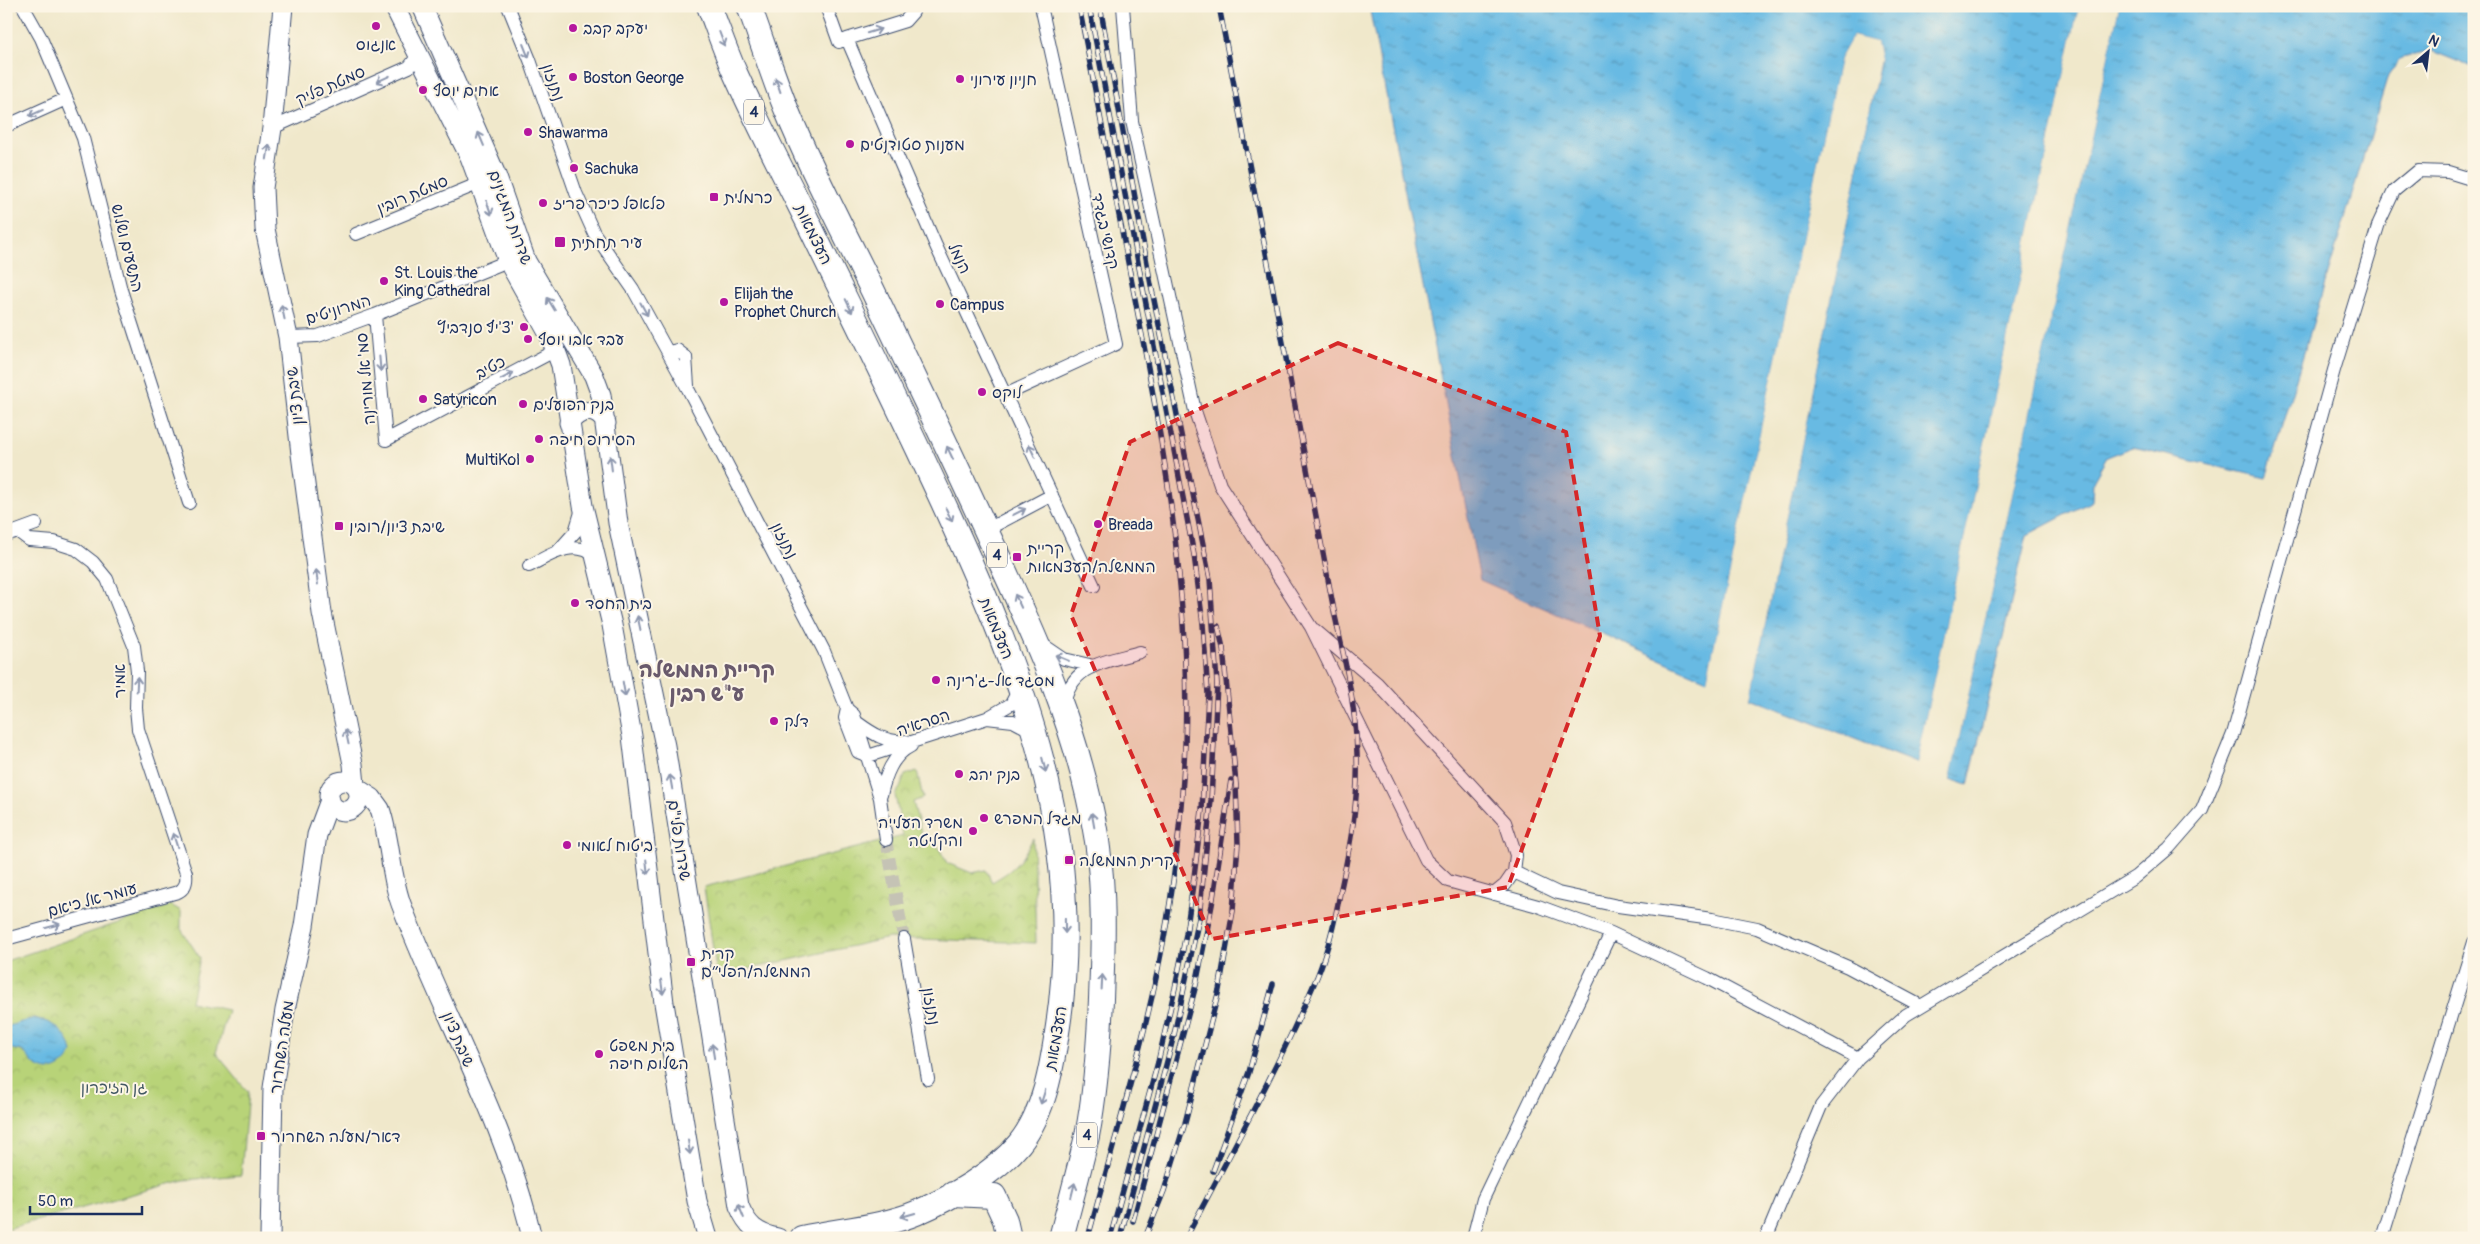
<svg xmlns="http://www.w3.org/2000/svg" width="2480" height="1244" font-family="Pangolin,'Playpen Sans Hebrew',sans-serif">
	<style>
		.park { fill: url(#park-crowns); stroke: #6a816b }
		.water { fill: url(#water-ripples); stroke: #4274a0 }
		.pier { fill: #f0e8cb }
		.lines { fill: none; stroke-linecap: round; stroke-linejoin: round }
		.street-tunnel { stroke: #c5c3b5; stroke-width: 12; stroke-dasharray: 12 6; stroke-linecap: butt }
		.street-casing { stroke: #3b4b6e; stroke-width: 14 }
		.secondary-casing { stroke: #3b4b6e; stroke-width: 21 }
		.highway-casing { stroke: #3b4b6e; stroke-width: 26 }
		.street { stroke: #fff; stroke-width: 12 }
		.secondary { stroke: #fff; stroke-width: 19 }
		.highway { stroke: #fff; stroke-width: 24 }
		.rail-casing { stroke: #1b2f5e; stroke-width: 5.5 }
		.rail { stroke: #fcf5e5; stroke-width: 4; stroke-dasharray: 11; stroke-linecap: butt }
		.oneway { stroke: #8d97ae }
		.marked { fill: #d62828; fill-opacity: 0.2; stroke: #d62828; stroke-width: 4; stroke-dasharray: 10 6; stroke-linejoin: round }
		.poi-dot { fill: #b5179e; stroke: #fcf5e5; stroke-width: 2 }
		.labels { text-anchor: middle; stroke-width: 4; stroke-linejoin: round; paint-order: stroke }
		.shield { fill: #fcf5e5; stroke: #5e6a86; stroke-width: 1 }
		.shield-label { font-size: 15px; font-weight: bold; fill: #1b2f5e }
		.poi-label { font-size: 16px; fill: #1b2f5e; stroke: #fcf5e5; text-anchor: start }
		.street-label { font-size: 16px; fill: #1b2f5e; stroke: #fcf5e5 }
		.park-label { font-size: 16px; fill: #425864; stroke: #fcf5e5 }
		.district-label { font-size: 21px; font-weight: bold; fill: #695a6c; stroke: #fcf5e5 }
	</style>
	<defs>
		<pattern id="park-crowns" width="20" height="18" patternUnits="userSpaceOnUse" patternTransform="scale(1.25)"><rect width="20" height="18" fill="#b8d378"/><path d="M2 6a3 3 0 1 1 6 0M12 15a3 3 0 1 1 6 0" fill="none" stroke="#9eb56a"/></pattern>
		<pattern id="water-ripples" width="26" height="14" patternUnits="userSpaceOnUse" patternTransform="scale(1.25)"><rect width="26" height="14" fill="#68bae3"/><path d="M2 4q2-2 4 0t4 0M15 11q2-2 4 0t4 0" fill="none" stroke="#5598bb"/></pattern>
	</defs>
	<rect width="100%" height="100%" fill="#fcf5e5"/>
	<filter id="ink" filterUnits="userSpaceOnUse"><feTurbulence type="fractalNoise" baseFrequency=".02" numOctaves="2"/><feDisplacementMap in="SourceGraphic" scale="10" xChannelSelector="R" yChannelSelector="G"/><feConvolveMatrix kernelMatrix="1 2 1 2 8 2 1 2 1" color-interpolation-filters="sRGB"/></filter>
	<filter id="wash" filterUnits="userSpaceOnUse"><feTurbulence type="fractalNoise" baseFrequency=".0096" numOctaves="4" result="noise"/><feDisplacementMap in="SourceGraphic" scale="20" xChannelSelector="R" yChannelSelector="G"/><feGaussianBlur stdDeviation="1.12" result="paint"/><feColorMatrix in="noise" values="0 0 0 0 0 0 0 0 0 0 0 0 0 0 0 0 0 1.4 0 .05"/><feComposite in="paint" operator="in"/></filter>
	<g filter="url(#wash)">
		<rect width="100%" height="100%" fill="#f0e8cb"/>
		<path class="park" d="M917 771 923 798 913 802 924 843H936L947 863 972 873 986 870 992 882C1015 869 1021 862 1033 838L1036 943 889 938 717 976 704 887 903 836 895 795 900 788 905 775Z
			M171 905 181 911V929L200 958 191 1002 228 1010 216 1053 248 1092 241 1175 184 1180 6 1229V961Z"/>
		<path class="water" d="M1369 6H2079L1916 763 1750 698 1880 60 1876 42 1853 36 1840 59 1707 680 1480 580Z
			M2119 6H2474V68L2432 51 2401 58 2388 76 2266 478 2133 447 2107 457 2093 482 2092 501 2027 535 1968 785 1950 779Z
			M34 1018C53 1022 68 1032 72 1052 65 1068 48 1077 33 1063 29 1059 27 1054 22 1051 17 1049 11 1050 6 1047V1027Z"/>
		<path class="pier" d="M2079 6H2082L1918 764 1916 763Z
			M2117 6H2119L1950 779 1948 778Z
			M1853 36 1876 42 1880 59 1750 698 1747 697 1878 59 1874 44 1855 39 1842 60 1709 681 1707 680 1840 59Z"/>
	</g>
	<g filter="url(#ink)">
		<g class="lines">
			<path class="street-tunnel" d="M886 840 904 939"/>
			<g class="street-casing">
				<path id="street" d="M23 6 41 38 83 138 121 290 189 503
					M508 6 530 60 576 193 594 233 633 289 688 389 824 651 847 709 854 715 880 798 886 840
					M826 6 839 42 847 39
					M914 6 913 12 905 21 847 39 936 246 1094 586
					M1123 6 1132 121 1195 411 1220 485 1311 627 1426 860 1448 881 1538 906 1611 933 1707 978 1858 1058
					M6 126 66 99
					M272 128 409 67 416 58 415 50
					M356 234 480 183
					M375 315 386 440 556 350
					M288 337 318 336 375 315 508 261
					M668 352 677 350 686 357 688 386
					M1005 395 1116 344 1041 6
					M986 530 1052 495
					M6 535 36 524
					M558 551 575 532 582 509
					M529 566C549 556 573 538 595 556
					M1315 630 1377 683 1505 822 1516 855 1514 872 1505 885 1494 894
					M1042 644 1064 659 1094 666
					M1064 706C1070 664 1106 662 1140 652
					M847 709 845 718 858 752 868 756 987 718 1011 704 1020 687
					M987 718 1013 721 1032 731
					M858 723C873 734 887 743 906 741
					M881 795C885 777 892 755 911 746
					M1514 872 1558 893 1618 906 1712 919 1757 928 1848 967 1921 1006
					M6 939 178 892C186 888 187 881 186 873L138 729 136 708 137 671 134 646 107 579 93 562 76 549 54 542 29 540 17 531
					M904 939 928 1079
					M1473 1238 1483 1199 1611 933
					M1766 1238 1821 1106 1858 1058 1906 1015 2135 877 2169 848 2202 810 2233 734 2334 370 2379 223 2394 191 2418 171 2448 172 2474 180
					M2382 1238 2474 942"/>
			</g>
			<g class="secondary-casing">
				<path id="secondary" d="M283 6 272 128 263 188 265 229 288 337 301 454 322 613 353 764 355 785
					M394 6 470 157 508 261 551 338 561 365 583 506 612 625 632 736 664 1003 697 1201 708 1238
					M422 6 496 175 526 261 594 376 601 395 618 523 665 746 739 1206C747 1225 756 1234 778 1238
					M569 423C581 408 596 407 606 423
					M329 796a15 15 0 1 1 30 0a15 15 0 1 1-30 0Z
					M358 789 372 798 380 809C391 841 390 878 403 909 445 1019 506 1123 532 1238
					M270 1238 273 1088 285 1010 304 926 317 835 330 800"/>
			</g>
			<g class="highway-casing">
				<path id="highway" d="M709 6C718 29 726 53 736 75 758 124 783 172 807 220 854 317 902 413 947 511 1024 679 1086 838 1058 1026 1052 1066 1045 1112 1019 1144 995 1173 951 1198 916 1213 883 1227 838 1230 802 1238
					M749 6C762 41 773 77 787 111 812 172 843 230 872 289 908 364 944 439 979 515 1029 624 1078 722 1097 841 1105 894 1103 946 1101 999 1099 1045 1096 1091 1087 1136 1079 1170 1070 1204 1061 1238
					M953 1194 994 1196 1005 1220 1009 1238"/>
			</g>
			<use href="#street" class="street"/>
			<use href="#secondary" class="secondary"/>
			<use href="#highway" class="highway"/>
			<g class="rail-casing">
				<path id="rail" d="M1079 6C1097 97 1113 188 1131 278 1161 433 1191 587 1185 745 1182 804 1177 863 1167 921 1149 1028 1116 1133 1088 1238
					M1089 6 1194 555 1203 624 1208 694 1202 810 1194 877 1186 934 1175 988 1158 1062 1110 1238
					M1100 6 1151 285 1210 579 1217 684 1211 800 1199 918 1174 1035 1120 1238
					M1213 1171 1249 1072 1273 984
					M1133 1221 1196 985 1212 905 1231 780
					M1145 1238 1164 1191 1185 1123 1219 990 1233 911 1238 843 1236 784 1223 648 1218 626
					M1186 1238C1231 1152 1279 1066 1317 977 1328 950 1335 921 1340 893 1350 847 1359 801 1357 754 1356 707 1345 661 1335 616L1219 6"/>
			</g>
			<use href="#rail" class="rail"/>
		</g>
		<defs><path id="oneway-shaft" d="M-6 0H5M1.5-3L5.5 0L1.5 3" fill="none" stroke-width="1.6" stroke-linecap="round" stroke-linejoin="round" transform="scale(1.25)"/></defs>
		<g class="oneway">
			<use href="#oneway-shaft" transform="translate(874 31) rotate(-17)"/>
			<use href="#oneway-shaft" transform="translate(722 39) rotate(69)"/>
			<use href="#oneway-shaft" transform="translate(526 51) rotate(68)"/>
			<use href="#oneway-shaft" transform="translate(383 79) rotate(155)"/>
			<use href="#oneway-shaft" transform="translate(778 85) rotate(-109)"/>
			<use href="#oneway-shaft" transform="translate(36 113) rotate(156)"/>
			<use href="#oneway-shaft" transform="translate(481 139) rotate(-113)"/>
			<use href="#oneway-shaft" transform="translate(268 152) rotate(-81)"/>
			<use href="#oneway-shaft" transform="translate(489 208) rotate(71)"/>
			<use href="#oneway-shaft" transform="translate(551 304) rotate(-121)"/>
			<use href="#oneway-shaft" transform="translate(849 306) rotate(64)"/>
			<use href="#oneway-shaft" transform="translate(644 309) rotate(61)"/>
			<use href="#oneway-shaft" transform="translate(283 312) rotate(-102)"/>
			<use href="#oneway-shaft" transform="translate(380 364) rotate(85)"/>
			<use href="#oneway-shaft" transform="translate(507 376) rotate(-28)"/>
			<use href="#oneway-shaft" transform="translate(1032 451) rotate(-115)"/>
			<use href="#oneway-shaft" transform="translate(950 453) rotate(-115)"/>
			<use href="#oneway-shaft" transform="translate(611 463) rotate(-97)"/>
			<use href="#oneway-shaft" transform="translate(1019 512) rotate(-27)"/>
			<use href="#oneway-shaft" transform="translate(949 515) rotate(65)"/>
			<use href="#oneway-shaft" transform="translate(317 577) rotate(-97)"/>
			<use href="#oneway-shaft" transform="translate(1018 601) rotate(-115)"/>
			<use href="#oneway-shaft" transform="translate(639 623) rotate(-102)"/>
			<use href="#oneway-shaft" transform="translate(1062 658) rotate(-157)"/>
			<use href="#oneway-shaft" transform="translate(137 684) rotate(-87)"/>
			<use href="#oneway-shaft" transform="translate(624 689) rotate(80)"/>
			<use href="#oneway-shaft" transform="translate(347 737) rotate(-102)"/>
			<use href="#oneway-shaft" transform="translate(1044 765) rotate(76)"/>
			<use href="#oneway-shaft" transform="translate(671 782) rotate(-100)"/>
			<use href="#oneway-shaft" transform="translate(1093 820) rotate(-100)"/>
			<use href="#oneway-shaft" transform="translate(175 840) rotate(-108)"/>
			<use href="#oneway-shaft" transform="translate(647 867) rotate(84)"/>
			<use href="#oneway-shaft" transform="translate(53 926) rotate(-15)"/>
			<use href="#oneway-shaft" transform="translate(1065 926) rotate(89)"/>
			<use href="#oneway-shaft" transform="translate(1102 982) rotate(-87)"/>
			<use href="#oneway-shaft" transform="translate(662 987) rotate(82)"/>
			<use href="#oneway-shaft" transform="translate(713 1051) rotate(-99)"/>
			<use href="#oneway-shaft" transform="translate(1043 1097) rotate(108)"/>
			<use href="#oneway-shaft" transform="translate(689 1147) rotate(82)"/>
			<use href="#oneway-shaft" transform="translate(1073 1190) rotate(-76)"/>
			<use href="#oneway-shaft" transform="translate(741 1211) rotate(-112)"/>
			<use href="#oneway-shaft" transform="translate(908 1215) rotate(164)"/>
		</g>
	</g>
	<path class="marked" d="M1338 343 1566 432 1600 636 1508 887 1212 939 1071 615 1130 442Z"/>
	<g class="poi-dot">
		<circle cx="376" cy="26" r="5"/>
		<circle cx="573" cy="28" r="5"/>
		<circle cx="573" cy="77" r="5"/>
		<circle cx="960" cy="79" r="5"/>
		<circle cx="423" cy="90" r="5"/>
		<circle cx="528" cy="132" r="5"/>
		<circle cx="850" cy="144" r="5"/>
		<circle cx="574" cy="168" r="5"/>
		<rect x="709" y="192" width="10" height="10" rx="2.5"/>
		<circle cx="543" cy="203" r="5"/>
		<rect x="554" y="236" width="12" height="12" rx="2.5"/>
		<circle cx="384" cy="281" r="5"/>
		<circle cx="724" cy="302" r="5"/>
		<circle cx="940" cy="304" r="5"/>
		<circle cx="524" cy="327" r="5"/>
		<circle cx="528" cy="339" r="5"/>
		<circle cx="982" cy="392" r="5"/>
		<circle cx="423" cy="399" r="5"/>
		<circle cx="523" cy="404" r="5"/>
		<circle cx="539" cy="439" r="5"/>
		<circle cx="530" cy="459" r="5"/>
		<circle cx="1098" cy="524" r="5"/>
		<rect x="334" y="521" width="10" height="10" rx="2.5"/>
		<rect x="1012" y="552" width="10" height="10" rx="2.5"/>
		<circle cx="575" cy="603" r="5"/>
		<circle cx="936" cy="680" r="5"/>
		<circle cx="774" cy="721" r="5"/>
		<circle cx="959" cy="774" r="5"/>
		<circle cx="984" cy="818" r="5"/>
		<circle cx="973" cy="831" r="5"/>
		<circle cx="567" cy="845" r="5"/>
		<rect x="1064" y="855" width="10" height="10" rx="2.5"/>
		<rect x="686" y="957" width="10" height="10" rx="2.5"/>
		<circle cx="599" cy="1054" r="5"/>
		<rect x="256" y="1131" width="10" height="10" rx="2.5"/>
	</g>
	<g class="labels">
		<g class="shield">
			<rect x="744" y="99.5" width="20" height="25" rx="4"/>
			<rect x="987" y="542.5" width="20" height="25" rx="4"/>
			<rect x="1077" y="1122.5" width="20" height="25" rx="4"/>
		</g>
		<g class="shield-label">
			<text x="754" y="117">4</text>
			<text x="997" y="560">4</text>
			<text x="1087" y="1140">4</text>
		</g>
		<g class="poi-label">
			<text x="583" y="34">יעקב קבב</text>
			<text x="376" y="50" text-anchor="middle">אנגוס</text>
			<text x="583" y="83">Boston George</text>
			<text x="970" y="85">חניון עירוני</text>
			<text x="433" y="96">אחים יוסף</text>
			<text x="538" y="138">Shawarma</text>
			<text x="860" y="150">מענות סטודנטים</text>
			<text x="584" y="174">Sachuka</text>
			<text x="724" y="203">כרמלית</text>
			<text x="553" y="209">פלאפל כיכר פריז</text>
			<text x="571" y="248">עיר תחתית</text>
			<text x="394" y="278">St. Louis the<tspan x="394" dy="18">King Cathedral</tspan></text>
			<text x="734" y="299">Elijah the<tspan x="734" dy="18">Prophet Church</tspan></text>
			<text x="950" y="310">Campus</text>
			<text x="514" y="333" text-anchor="end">צ'יף סנדביץ'</text>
			<text x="538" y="345">עבד אבו יוסף</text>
			<text x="992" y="398">לוקס</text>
			<text x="433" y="405">Satyricon</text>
			<text x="533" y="410">בנק הפועלים</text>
			<text x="549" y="445">הסירופ חיפה</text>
			<text x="520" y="465" text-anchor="end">MultiKol</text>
			<text x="1108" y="530">Breada</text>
			<text x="349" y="532">שיבת ציון/רובין</text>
			<text x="1027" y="554">קריית<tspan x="1027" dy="18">הממשלה/העצמאות</tspan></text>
			<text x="585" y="609">בית החסד</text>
			<text x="946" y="686">מסגד אל-ג'רינה</text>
			<text x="784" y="727">דלק</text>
			<text x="969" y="780">בנק יהב</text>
			<text x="994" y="824">מגדל המפרש</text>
			<text x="963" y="828" text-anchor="end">משרד העלייה<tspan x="963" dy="18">והקליטה</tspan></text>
			<text x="577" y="851">ביטוח לאומי</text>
			<text x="1079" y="866">קרית הממשלה</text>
			<text x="701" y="959">קרית<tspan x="701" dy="18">הממשלה/הפלי״ם</tspan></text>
			<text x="609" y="1051">בית משפט<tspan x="609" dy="18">השלום חיפה</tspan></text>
			<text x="271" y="1142">דאר/מעלה השחרור</text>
		</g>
		<g class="street-label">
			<text transform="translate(554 82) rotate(71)" y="6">נתנזון</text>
			<text transform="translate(330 85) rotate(-24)" y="6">סמטת פליק</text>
			<text transform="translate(412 194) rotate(-23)" y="6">סמטת רובין</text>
			<text transform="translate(511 217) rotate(70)" y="6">שדרות המגינים</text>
			<text transform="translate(1106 231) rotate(77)" y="6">קדושי בגדד</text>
			<text transform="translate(814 234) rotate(64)" y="6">העצמאות</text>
			<text transform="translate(128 248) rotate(76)" y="6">התשעים ושלוש</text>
			<text transform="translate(960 258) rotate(65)" y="6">הנמל</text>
			<text transform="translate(338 309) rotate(-17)" y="6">המרוניטים</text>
			<text transform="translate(490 367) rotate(-28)" y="6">כטיב</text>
			<text transform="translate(365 379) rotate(-95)" y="6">סמ' אל מורינה</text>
			<text transform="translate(294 396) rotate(-96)" y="6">שיבת ציון</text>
			<text transform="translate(785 540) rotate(63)" y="6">נתנזון</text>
			<text transform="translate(997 628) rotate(68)" y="6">העצמאות</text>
			<text transform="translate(119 681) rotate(-91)" y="6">אמיר</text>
			<text transform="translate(923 722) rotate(-18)" y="6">הסראיה</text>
			<text transform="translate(680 840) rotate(81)" y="6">שדרות פלי"ם</text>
			<text transform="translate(92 899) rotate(-15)" y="6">עומר אל כיאם</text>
			<text transform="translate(932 1006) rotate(80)" y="6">נתנזון</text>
			<text transform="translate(1055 1038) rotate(-80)" y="6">העצמאות</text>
			<text transform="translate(459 1039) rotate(67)" y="6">שיבת ציון</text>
			<text transform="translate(281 1047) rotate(-82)" y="6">מעלה השחרור</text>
		</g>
		<g class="park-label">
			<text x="114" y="1093">גן הזיכרון</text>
		</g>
		<g class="district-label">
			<text x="707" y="677">קריית הממשלה<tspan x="707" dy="24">ע"ש רבין</tspan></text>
		</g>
	</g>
	<rect width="2480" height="1244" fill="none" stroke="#fcf5e5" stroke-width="25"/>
	<g transform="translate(2428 52) rotate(28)" stroke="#fcf5e5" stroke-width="4" paint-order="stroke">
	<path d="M0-4L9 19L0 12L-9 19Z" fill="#1b2f5e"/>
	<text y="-8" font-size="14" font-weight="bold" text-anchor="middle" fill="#1b2f5e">N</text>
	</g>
	<path d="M30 1206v8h112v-8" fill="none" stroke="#1b2f5e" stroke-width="2.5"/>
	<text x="38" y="1206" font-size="15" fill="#1b2f5e" stroke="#fcf5e5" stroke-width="4" paint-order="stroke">50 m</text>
</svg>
